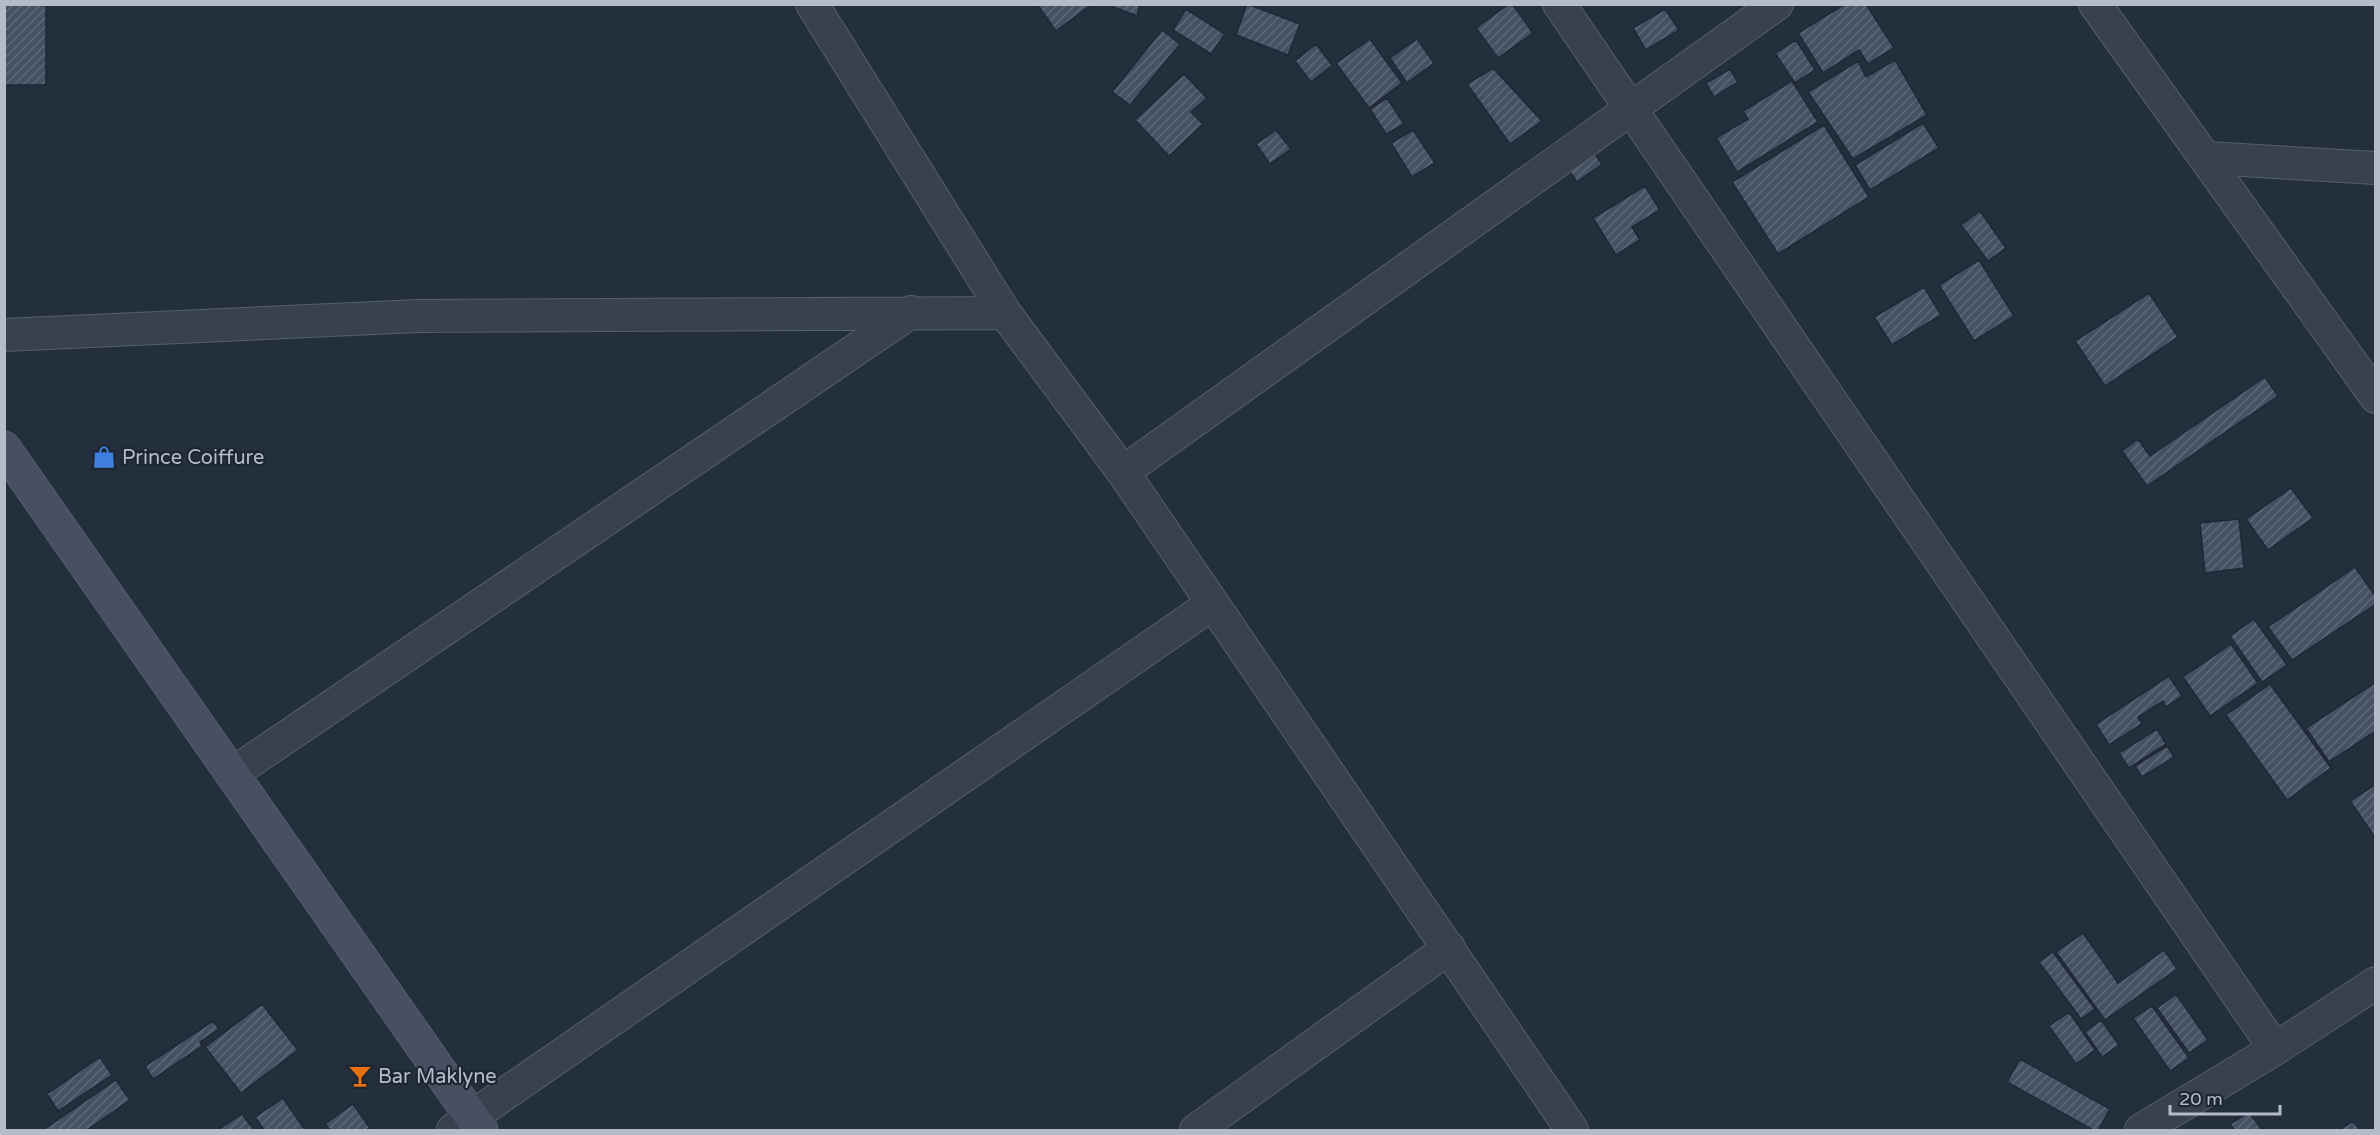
<svg xmlns="http://www.w3.org/2000/svg" width="2380" height="1135" font-family="'Varela Round',sans-serif">
	<style>
		.building { fill: url(#building-hatch); stroke: #1f2835; stroke-width: 1.5 }
		.lines { fill: none; stroke-linecap: round; stroke-linejoin: round }
		.street-casing { stroke: #565f6c; stroke-width: 34 }
		.secondary-casing { stroke: #565f6c; stroke-width: 35 }
		.street { stroke: #38414e; stroke-width: 32 }
		.secondary { stroke: #465061; stroke-width: 33 }
		.labels { text-anchor: middle; stroke-width: 4.5; stroke-linejoin: round; paint-order: stroke }
		.poi-label { font-size: 20px; fill: #b4bcc9; stroke: #1d2633; text-anchor: start }
	</style>
	<defs>
		<pattern id="building-hatch" width="6" height="6" patternUnits="userSpaceOnUse" patternTransform="scale(1.5)"><rect width="6" height="6" fill="#455162"/><path d="M-1 1l2-2M0 6l6-6M5 7l2-2" fill="none" stroke="#5d6877"/></pattern>
	</defs>
	<rect width="100%" height="100%" fill="#242f3e"/>
	<path class="building" d="M4 4H46V85H4Z
		M1037 4H1092L1056 31Z
		M1106 4H1140L1137 16Z
		M1247 4 1300 24 1288 55 1236 35Z
		M1509 4H1512L1533 33 1498 58 1476 28Z
		M1845 4H1866L1894 48 1868 64 1859 50 1823 73 1798 33Z
		M1186 9 1225 34 1211 54 1173 30Z
		M1665 9 1679 30 1646 50 1633 28Z
		M1162 30 1180 44 1130 105 1112 92Z
		M1370 39 1402 83 1369 108 1336 63Z
		M1417 39 1434 63 1407 83 1390 58Z
		M1796 40 1815 70 1795 83 1775 53Z
		M1316 44 1332 65 1311 82 1295 61Z
		M1895 60 1927 115 1853 159 1808 92 1858 61 1866 77Z
		M1493 68 1542 121 1510 144 1467 84Z
		M1730 69 1738 82 1714 97 1706 83Z
		M1184 74 1207 98 1191 112 1203 124 1169 156 1135 120Z
		M1792 81 1818 122 1737 172 1716 138 1748 119 1743 111Z
		M1387 98 1404 124 1386 134 1370 109Z
		M1923 123 1939 148 1870 190 1855 165Z
		M1824 125 1869 197 1778 254 1732 182Z
		M1276 130 1291 149 1270 164 1256 144Z
		M1413 130 1435 163 1412 177 1391 143Z
		M1586 141 1602 164 1577 182 1561 159Z
		M1645 186 1660 210 1632 227 1640 240 1616 255 1593 218Z
		M1980 211 2006 248 1988 261 1961 225Z
		M1979 260 2014 316 1974 341 1939 285Z
		M1924 287 1941 315 1892 345 1874 317Z
		M2149 293 2178 337 2105 386 2075 341Z
		M2265 377 2278 396 2147 486 2122 451 2138 439 2150 456Z
		M2291 488 2313 518 2268 550 2246 519Z
		M2239 519 2244 568 2205 573 2200 523Z
		M2355 567 2376 597V604L2292 660 2268 627Z
		M2254 619 2287 665 2262 682 2230 636Z
		M2231 644 2258 683 2210 716 2183 677Z
		M2169 676 2182 696 2166 707 2163 701 2138 717 2142 724 2109 745 2096 724Z
		M2376 682V731L2329 762 2306 728Z
		M2270 684 2331 768 2287 800 2226 715Z
		M2157 729 2166 744 2129 768 2119 753Z
		M2167 746 2174 757 2142 777 2135 766Z
		M2376 784V839L2350 801Z
		M2083 933 2118 983 2164 950 2177 969 2105 1020 2056 952Z
		M2053 952 2095 1009 2081 1019 2039 962Z
		M2176 994 2208 1040 2189 1053 2157 1008Z
		M262 1004 298 1050 241 1093 205 1047Z
		M2152 1006 2189 1058 2170 1071 2133 1018Z
		M2069 1012 2095 1050 2076 1064 2049 1026Z
		M2101 1020 2119 1045 2102 1057 2085 1032Z
		M213 1021 219 1029 200 1042 202 1046 153 1079 145 1066Z
		M100 1057 112 1075 58 1111 47 1094Z
		M2020 1059 2110 1109 2098 1130H2093L2007 1082Z
		M116 1080 130 1100 87 1130H43Z
		M283 1098 305 1130H264L255 1117Z
		M353 1104 370 1128 366 1130H330L325 1124Z
		M2249 1112 2262 1130H2234L2230 1124Z
		M242 1114 254 1130H218Z
		M2353 1121 2360 1130H2339Z"/>
	<g class="lines">
		<g class="street-casing">
			<path id="street" d="M812 4 1005 313 1123 472 1572 1130
				M1559 4 2275 1049
				M2095 4 2376 397
				M2206 158 2376 168
				M4 335 418 316 1005 313
				M1123 472 1777 4
				M232 774 911 312
				M453 1130 1212 604
				M1196 1130 1449 948
				M2141 1130 2275 1049 2376 983"/>
		</g>
		<g class="secondary-casing">
			<path id="secondary" d="M4 448 481 1130"/>
		</g>
		<use href="#street" class="street"/>
		<use href="#secondary" class="secondary"/>
	</g>
	<defs>
		<g id="shop-bare" transform="scale(1.8)"><path d="M-5-2.5h2.3a2.7 3.5 0 0 1 5.4 0H5L5.5 6h-11ZM-1.5-2.5h3a1.5 2.3 0 0 0-3 0Z" fill="#3f7fe0" stroke="#1d2633" stroke-width="2.5" paint-order="stroke"/></g>
		<g id="bar-bare" transform="scale(1.8)"><path d="M-6-5H6L.8 .8V4.5H3.5V6h-7V4.5H-.8V.8Z" fill="#e8710a" stroke="#1d2633" stroke-width="2.5" paint-order="stroke"/></g>
	</defs>
	<g fill-rule="evenodd">
		<use href="#shop-bare" x="104" y="457"/>
		<use href="#bar-bare" x="360" y="1076"/>
	</g>
	<g class="labels">
		<g class="poi-label">
			<text x="122" y="464">Prince Coiffure</text>
			<text x="378" y="1083">Bar Maklyne</text>
		</g>
	</g>
	<rect width="2380" height="1135" fill="none" stroke="#b4bcc9" stroke-width="12"/>
	<path d="M2170 1105v9h110v-9" fill="none" stroke="#b4bcc9" stroke-width="3"/>
	<text x="2179" y="1105" font-size="18" fill="#b4bcc9" stroke="#1d2633" stroke-width="4.5" paint-order="stroke">20 m</text>
</svg>
